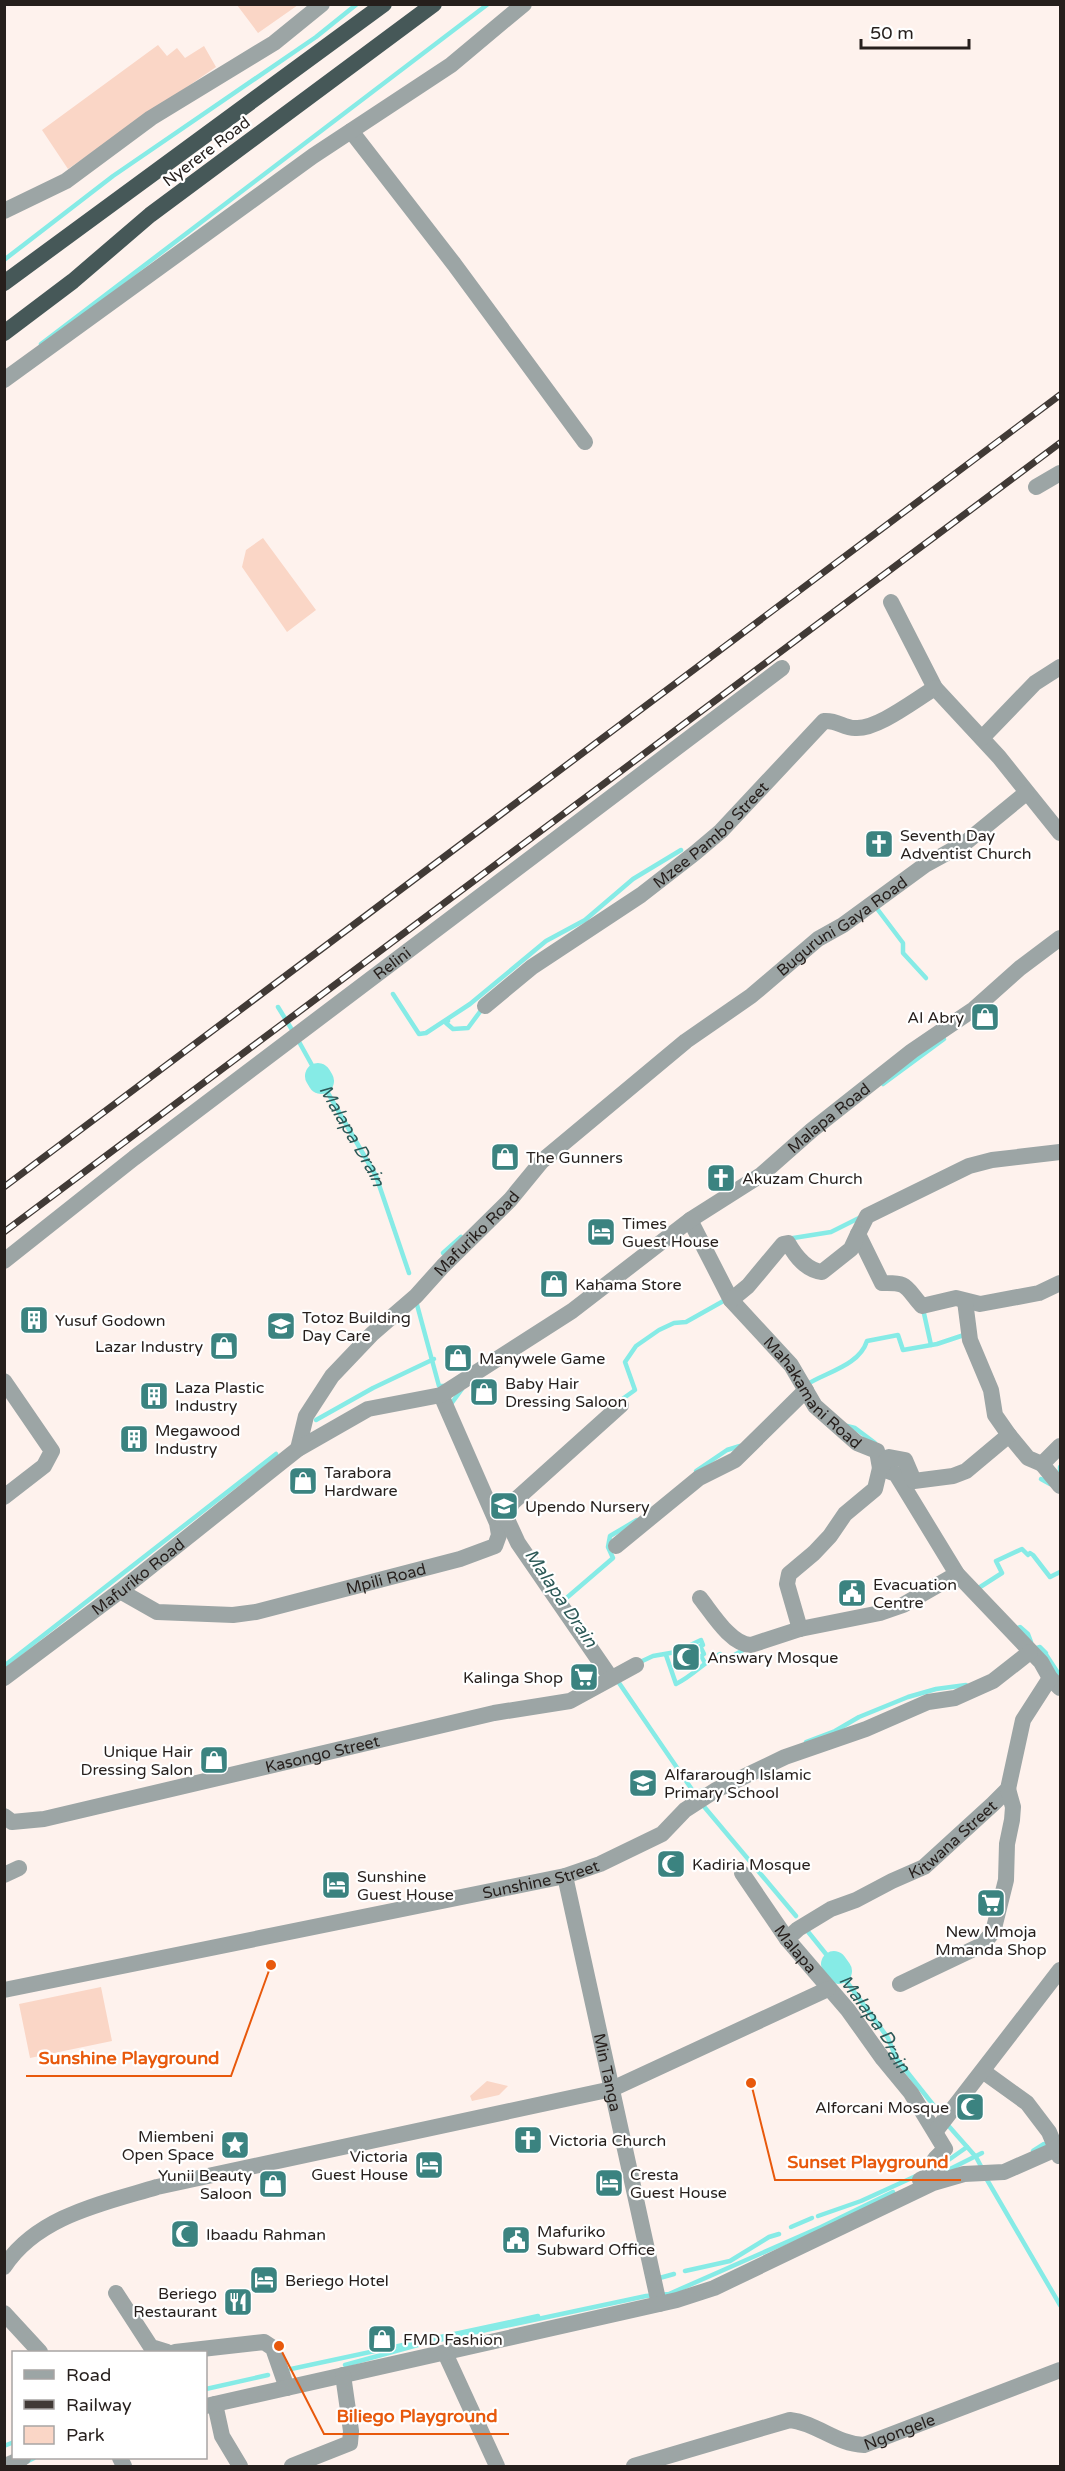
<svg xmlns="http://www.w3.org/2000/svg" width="1065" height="2471" font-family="'Varela Round',sans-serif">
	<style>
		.green { fill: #fad6c6 }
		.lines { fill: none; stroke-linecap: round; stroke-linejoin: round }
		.stream { stroke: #86ebe6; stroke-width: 4.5 }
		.river { stroke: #86ebe6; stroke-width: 26 }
		.minor { stroke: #9ca5a5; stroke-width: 16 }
		.trunk { stroke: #465858; stroke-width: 16 }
		.rail-casing { stroke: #413a36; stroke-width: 7 }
		.rail { stroke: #fff; stroke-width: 4.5; stroke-dasharray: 14; stroke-linecap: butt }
		.labels { text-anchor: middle; stroke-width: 4.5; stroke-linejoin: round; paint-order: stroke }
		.street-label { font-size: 16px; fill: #261f1c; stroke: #fff }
		.poi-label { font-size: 16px; fill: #261f1c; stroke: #fff; text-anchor: start }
		.water-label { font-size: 18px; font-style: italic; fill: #2c5957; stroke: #fff }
		.leader { fill: none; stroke: #e8590c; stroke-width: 2 }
		.callout-dot { fill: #e8590c; stroke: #fff; stroke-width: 2 }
		.callout-label { font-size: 18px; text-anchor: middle; font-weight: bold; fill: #e8590c; stroke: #fff; stroke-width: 4.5; stroke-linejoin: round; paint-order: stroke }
	</style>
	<rect width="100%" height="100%" fill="#fef2ed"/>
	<path class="green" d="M237 5H298L258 33Z
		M158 45 167 56 177 48 185 58 204 46 216 67 68 169 42 130Z
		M263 538 316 610 287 632 242 567 246 550Z
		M101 1987 112 2041 30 2058 19 2004Z
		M487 2081 508 2086 499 2095 472 2101 470 2096Z"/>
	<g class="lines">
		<g class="stream">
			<path d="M4 260 113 176 316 37 357 4"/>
			<path d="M41 344 488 4"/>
			<path d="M875 906 903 943V953L926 978"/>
			<path d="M393 994 419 1034 426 1033 470 1004 546 941 585 920 633 879 681 850"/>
			<path d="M278 1007 294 1033"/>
			<path d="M448 1021 446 1023 453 1029 468 1028 482 1009"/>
			<path d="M298 1040 318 1076"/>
			<path id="s1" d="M321 1081 376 1176 409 1273"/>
			<path d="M883 1084 944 1039"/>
			<path d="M787 1239 831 1232 861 1217"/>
			<path d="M443 1253 461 1237"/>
			<path d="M416 1301 439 1386H444"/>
			<path d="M923 1309 931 1345"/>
			<path d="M806 1385C826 1372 859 1366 867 1341L898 1335 903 1350 937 1344 967 1334"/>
			<path d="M621 1400 635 1390 625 1362 636 1346 659 1330 674 1323 686 1322 727 1299"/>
			<path d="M451 1404 462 1389"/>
			<path d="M316 1420 373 1388 434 1359"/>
			<path d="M847 1426 855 1428 875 1443"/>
			<path d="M1060 1467V1471"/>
			<path d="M696 1471 727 1450 740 1446"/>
			<path d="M1041 1479 1050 1484"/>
			<path d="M496 1502 511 1495"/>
			<path d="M977 1589 1002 1573 996 1561 1022 1549 1028 1555 1030 1553 1033 1555 1050 1577 1060 1572"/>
			<path d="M563 1601 613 1558 608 1547 610 1536 637 1520"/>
			<path d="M1015 1629 1020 1627 1028 1634 1031 1642"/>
			<path d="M1034 1649 1040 1647 1046 1653"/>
			<path d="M1045 1653 1060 1676"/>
			<path d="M666 1655 676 1684C693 1676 704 1662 720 1654L724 1661 745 1649"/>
			<path d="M638 1663 653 1656 676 1652 701 1640 703 1645 700 1646 704 1654 701 1656 705 1663"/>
			<path d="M4 1666 276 1454"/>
			<path d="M617 1680 695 1794"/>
			<path d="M806 1742 835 1731 859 1717 908 1697 936 1689 966 1685"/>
			<path d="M694 1793 704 1790"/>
			<path d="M701 1803 796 1916"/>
			<path d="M805 1928 834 1964"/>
			<path id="s2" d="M839 1971 888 2038 896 2058 942 2116"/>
			<path d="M946 2123 976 2157 983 2170"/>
			<path d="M1033 2151 1044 2144"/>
			<path d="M940 2166 967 2147"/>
			<path d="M944 2172 982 2153"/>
			<path d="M986 2178 1060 2305"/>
			<path d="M818 2216 861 2201 916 2176"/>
			<path d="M791 2227 812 2218"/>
			<path d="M685 2271 730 2261 769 2237 779 2234"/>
			<path d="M656 2279 674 2274"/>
			<path d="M345 2365 425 2343 646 2296 669 2294 821 2227 893 2192"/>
			<path d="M291 2369 538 2316"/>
			<path d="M206 2389 268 2375"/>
			<path d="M4 2446 14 2442"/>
			<path d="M26 2462 34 2458"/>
		</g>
		<path class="river" d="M318 1076 321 1081
			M834 1964 839 1971"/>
		<g class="minor">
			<path d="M351 131 454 264 585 442"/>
			<path d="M4 211 66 181 151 118 274 43 322 4"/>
			<path d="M4 380 313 156 451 65 524 4"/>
			<path d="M1036 487 1060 473"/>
			<path d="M891 602 935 688 999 757 1060 833"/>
			<path d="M982 738 1035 683 1060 667"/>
			<path id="s3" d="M485 1006 532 967 641 895 695 853 721 831 824 721C838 720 843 728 855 728 877 730 916 699 935 688"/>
			<path d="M1060 1152 992 1160 969 1166 867 1216 858 1234 882 1283C909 1282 905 1287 922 1306L956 1298 980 1304 1039 1293 1060 1283"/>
			<path id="s4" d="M690 1220 731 1300 791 1365 815 1406 857 1443 877 1451 880 1468 896 1474 957 1574 1041 1662 1050 1678 1060 1688"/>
			<path id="s5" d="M4 1261 134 1158 782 668"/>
			<path d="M731 1300 748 1286 783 1244 788 1243C796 1257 806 1270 822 1272L851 1249 858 1234"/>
			<path d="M4 1381 52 1451 44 1466 4 1497"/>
			<path d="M1009 1435 1028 1458 1042 1464"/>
			<path d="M1060 1446 1042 1464 1060 1486"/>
			<path id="s6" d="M298 1449 306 1416 332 1376 372 1334 416 1296 443 1266 510 1200 542 1161 686 1041 751 996 818 939 843 925 925 865 965 843 1026 793"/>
			<path d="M616 1546 699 1478 735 1460 806 1390"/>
			<path id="s7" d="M120 1591 157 1612 233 1615 256 1612 460 1559 495 1546 499 1535 497 1523 441 1395"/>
			<path d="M700 1598C712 1613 731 1645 751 1645L800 1629 880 1613 903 1605 957 1574"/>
			<path d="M800 1629 787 1584 789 1574 814 1553 830 1536 845 1514 875 1489 880 1468 889 1457 905 1460 914 1481 953 1476 966 1471 1009 1435 995 1415 991 1390 970 1340 965 1301"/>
			<path id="s8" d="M4 1678 120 1591 298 1449 368 1409 441 1395 572 1311 690 1220 761 1175 812 1130 912 1051 974 1009 1020 968 1060 938"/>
			<path d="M611 1678 518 1543 506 1517 512 1503 621 1405"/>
			<path id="s9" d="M4 1816 12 1822 44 1819 494 1713 570 1701 636 1665"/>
			<path id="s10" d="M742 1873 787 1939 848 2010 883 2059 911 2093 945 2149 935 2159 938 2171 920 2180"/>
			<path d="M4 1875 19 1868"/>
			<path id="s11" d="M565 1876 659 2304"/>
			<path id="s12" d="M787 1939 798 1929 831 1909 856 1900 892 1881 924 1867 993 1804 1008 1789 1023 1720 1050 1678"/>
			<path d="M900 1984 982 1945 993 1932 1006 1880 1007 1844 1012 1820 1013 1807 1008 1789"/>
			<path id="s13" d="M4 1990 565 1876 600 1864 662 1834 685 1810 716 1790 785 1757 866 1729 928 1702 955 1698 993 1681 1030 1652"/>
			<path d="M984 2072 1027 2103 1049 2132 1059 2156"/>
			<path d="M938 2128 1060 1970"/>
			<path d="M4 2267C37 2216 104 2203 157 2187L612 2089 828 1989"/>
			<path d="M116 2293 151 2347 167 2352"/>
			<path d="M4 2313 40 2352"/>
			<path d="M175 2352 264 2342 273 2348 287 2388"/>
			<path d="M445 2353 497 2466"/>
			<path d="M215 2404 222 2436 240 2466"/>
			<path d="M206 2406 677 2300 714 2288 933 2183 964 2174 1004 2172 1054 2150 1060 2144"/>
			<path d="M120 2458 124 2466"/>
			<path d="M5 2466 23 2458"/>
			<path d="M292 2466 350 2443 351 2431 343 2375"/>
			<path id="s14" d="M634 2466 790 2420C817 2423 836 2444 864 2445L1060 2370"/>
		</g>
		<path class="trunk" d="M4 283 384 4
			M4 333 73 281 150 215 434 4"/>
		<g class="rail-casing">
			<path id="rail" d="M4 1187 1060 395
				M4 1232 1060 443"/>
		</g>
		<use href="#rail" class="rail"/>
	</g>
	<defs>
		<g id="church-square" transform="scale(1.5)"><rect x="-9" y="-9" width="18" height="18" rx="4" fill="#3b8380" stroke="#fff"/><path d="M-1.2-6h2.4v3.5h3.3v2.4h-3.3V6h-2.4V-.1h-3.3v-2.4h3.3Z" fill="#fff"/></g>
		<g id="shop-square" transform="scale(1.5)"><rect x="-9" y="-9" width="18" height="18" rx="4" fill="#3b8380" stroke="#fff"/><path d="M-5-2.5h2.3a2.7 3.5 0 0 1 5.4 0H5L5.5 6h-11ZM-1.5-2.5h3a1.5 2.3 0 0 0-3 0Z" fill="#fff"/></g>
		<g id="hotel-square" transform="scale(1.5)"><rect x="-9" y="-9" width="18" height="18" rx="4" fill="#3b8380" stroke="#fff"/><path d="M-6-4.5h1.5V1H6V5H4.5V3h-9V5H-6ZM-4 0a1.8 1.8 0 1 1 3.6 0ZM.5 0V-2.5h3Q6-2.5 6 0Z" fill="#fff"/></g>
		<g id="building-square" transform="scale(1.5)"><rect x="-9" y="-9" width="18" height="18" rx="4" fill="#3b8380" stroke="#fff"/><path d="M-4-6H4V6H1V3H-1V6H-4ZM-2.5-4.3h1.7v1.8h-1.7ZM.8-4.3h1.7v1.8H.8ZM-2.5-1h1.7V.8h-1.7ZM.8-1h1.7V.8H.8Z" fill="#fff"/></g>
		<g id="school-square" transform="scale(1.5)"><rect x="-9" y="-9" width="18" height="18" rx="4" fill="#3b8380" stroke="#fff"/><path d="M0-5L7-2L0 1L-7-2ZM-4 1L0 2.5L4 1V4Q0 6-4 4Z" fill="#fff"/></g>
		<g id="civic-square" transform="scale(1.5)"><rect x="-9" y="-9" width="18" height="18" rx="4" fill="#3b8380" stroke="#fff"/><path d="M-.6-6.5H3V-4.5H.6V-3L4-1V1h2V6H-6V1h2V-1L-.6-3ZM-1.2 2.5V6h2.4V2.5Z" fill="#fff"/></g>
		<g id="mosque-square" transform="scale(1.5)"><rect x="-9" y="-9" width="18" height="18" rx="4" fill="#3b8380" stroke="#fff"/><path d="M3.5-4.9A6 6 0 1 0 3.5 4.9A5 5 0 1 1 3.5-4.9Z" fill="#fff"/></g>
		<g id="supermarket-square" transform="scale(1.5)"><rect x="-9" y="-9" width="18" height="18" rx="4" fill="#3b8380" stroke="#fff"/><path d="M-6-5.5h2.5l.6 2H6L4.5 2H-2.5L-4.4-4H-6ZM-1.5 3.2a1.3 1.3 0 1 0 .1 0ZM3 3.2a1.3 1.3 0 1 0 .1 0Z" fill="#fff"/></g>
		<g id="sight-square" transform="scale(1.5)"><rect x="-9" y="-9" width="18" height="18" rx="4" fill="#3b8380" stroke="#fff"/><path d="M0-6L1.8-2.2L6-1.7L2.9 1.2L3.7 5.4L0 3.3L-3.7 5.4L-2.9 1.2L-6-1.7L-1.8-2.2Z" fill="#fff"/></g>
		<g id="restaurant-square" transform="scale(1.5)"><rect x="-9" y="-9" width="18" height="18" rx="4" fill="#3b8380" stroke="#fff"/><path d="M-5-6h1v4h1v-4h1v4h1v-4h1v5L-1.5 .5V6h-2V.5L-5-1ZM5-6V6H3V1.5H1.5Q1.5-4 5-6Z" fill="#fff"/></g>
	</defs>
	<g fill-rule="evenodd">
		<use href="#church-square" x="879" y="844"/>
		<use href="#shop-square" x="985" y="1017"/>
		<use href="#shop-square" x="505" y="1157"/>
		<use href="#church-square" x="721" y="1178"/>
		<use href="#hotel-square" x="601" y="1232"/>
		<use href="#shop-square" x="554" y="1284"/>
		<use href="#building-square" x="34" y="1320"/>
		<use href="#school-square" x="281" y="1326"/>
		<use href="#shop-square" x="224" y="1346"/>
		<use href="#shop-square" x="458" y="1358"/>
		<use href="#shop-square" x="484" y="1392"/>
		<use href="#building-square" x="154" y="1396"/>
		<use href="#building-square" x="134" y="1439"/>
		<use href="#shop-square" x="303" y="1481"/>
		<use href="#school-square" x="504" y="1506"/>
		<use href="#civic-square" x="852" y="1593"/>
		<use href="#mosque-square" x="686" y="1657"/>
		<use href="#supermarket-square" x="584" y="1677"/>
		<use href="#shop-square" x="214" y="1760"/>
		<use href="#school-square" x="643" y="1783"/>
		<use href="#mosque-square" x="671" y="1864"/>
		<use href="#hotel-square" x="336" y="1885"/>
		<use href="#supermarket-square" x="991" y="1903"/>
		<use href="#mosque-square" x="970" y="2107"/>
		<use href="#church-square" x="528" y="2140"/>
		<use href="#sight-square" x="235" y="2145"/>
		<use href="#hotel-square" x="429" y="2165"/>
		<use href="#hotel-square" x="609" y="2183"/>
		<use href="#shop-square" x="273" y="2184"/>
		<use href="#mosque-square" x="185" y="2234"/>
		<use href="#civic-square" x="516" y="2240"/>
		<use href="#hotel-square" x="264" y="2280"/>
		<use href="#restaurant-square" x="238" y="2302"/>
		<use href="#shop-square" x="382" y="2339"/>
	</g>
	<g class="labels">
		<g class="street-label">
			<text transform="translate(206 151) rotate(-37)" y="6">Nyerere Road</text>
			<text dy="6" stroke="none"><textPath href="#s3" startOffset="284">Mzee Pambo Street</textPath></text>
			<text dy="6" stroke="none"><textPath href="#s6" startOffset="764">Buguruni Gaya Road</textPath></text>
			<text dy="6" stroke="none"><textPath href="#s5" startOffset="489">Relini</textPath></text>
			<text dy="6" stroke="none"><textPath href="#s8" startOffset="1005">Malapa Road</textPath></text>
			<text dy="6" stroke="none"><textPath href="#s6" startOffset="285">Mafuriko Road</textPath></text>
			<text dy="6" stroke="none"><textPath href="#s4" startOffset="214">Mahakamani Road</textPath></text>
			<text dy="6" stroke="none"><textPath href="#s8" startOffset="168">Mafuriko Road</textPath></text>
			<text dy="6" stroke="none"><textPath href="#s7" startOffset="276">Mpili Road</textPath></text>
			<text dy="6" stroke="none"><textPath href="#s9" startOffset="328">Kasongo Street</textPath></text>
			<text dy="6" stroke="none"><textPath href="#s12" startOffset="195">Kitwana Street</textPath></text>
			<text dy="6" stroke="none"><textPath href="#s13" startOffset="548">Sunshine Street</textPath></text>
			<text dy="6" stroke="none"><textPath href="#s10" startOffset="93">Malapa</textPath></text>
			<text dy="6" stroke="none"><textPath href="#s11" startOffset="201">Min Tanga</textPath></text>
			<text dy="6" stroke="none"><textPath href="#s14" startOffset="279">Ngongele</textPath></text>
		</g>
		<g class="poi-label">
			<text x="900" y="841">Seventh Day<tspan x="900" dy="18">Adventist Church</tspan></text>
			<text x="964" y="1023" text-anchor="end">Al Abry</text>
			<text x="526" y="1163">The Gunners</text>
			<text x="742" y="1184">Akuzam Church</text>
			<text x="622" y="1229">Times<tspan x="622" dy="18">Guest House</tspan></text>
			<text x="575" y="1290">Kahama Store</text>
			<text x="302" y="1323">Totoz Building<tspan x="302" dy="18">Day Care</tspan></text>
			<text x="55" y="1326">Yusuf Godown</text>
			<text x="203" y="1352" text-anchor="end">Lazar Industry</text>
			<text x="479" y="1364">Manywele Game</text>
			<text x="505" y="1389">Baby Hair<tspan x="505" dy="18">Dressing Saloon</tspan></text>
			<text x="175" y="1393">Laza Plastic<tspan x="175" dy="18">Industry</tspan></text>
			<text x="155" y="1436">Megawood<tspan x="155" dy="18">Industry</tspan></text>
			<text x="324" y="1478">Tarabora<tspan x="324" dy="18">Hardware</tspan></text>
			<text x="525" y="1512">Upendo Nursery</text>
			<text x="873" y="1590">Evacuation<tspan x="873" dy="18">Centre</tspan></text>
			<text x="707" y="1663">Answary Mosque</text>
			<text x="563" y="1683" text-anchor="end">Kalinga Shop</text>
			<text x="193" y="1757" text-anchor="end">Unique Hair<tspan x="193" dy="18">Dressing Salon</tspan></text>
			<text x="664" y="1780">Alfararough Islamic<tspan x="664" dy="18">Primary School</tspan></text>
			<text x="692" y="1870">Kadiria Mosque</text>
			<text x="357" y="1882">Sunshine<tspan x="357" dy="18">Guest House</tspan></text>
			<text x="991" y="1937" text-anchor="middle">New Mmoja<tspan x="991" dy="18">Mmanda Shop</tspan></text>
			<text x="949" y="2113" text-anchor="end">Alforcani Mosque</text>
			<text x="214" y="2142" text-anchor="end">Miembeni<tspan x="214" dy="18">Open Space</tspan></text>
			<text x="549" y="2146">Victoria Church</text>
			<text x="408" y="2162" text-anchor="end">Victoria<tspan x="408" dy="18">Guest House</tspan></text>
			<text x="630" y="2180">Cresta<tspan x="630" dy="18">Guest House</tspan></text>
			<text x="252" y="2181" text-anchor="end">Yunii Beauty<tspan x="252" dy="18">Saloon</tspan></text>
			<text x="537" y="2237">Mafuriko<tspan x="537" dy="18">Subward Office</tspan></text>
			<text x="206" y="2240">Ibaadu Rahman</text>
			<text x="285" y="2286">Beriego Hotel</text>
			<text x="217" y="2299" text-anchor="end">Beriego<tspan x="217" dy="18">Restaurant</tspan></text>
			<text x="403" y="2345">FMD Fashion</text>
		</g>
		<g class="water-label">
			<text dy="6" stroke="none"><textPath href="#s1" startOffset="63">Malapa Drain</textPath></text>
			<text transform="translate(561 1598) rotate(56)" y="6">Malapa Drain</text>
			<text dy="6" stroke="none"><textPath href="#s2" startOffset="64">Malapa Drain</textPath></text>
		</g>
	</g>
	<path class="leader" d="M271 1965L231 2076H26M751 2083L775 2180H961M279 2346L324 2434H509"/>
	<g class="callout-dot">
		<circle cx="271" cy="1965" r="6"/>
		<circle cx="751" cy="2083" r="6"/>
		<circle cx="279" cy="2346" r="6"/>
	</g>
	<g class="callout-label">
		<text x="129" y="2064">Sunshine Playground</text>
		<text x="868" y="2168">Sunset Playground</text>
		<text x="417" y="2422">Biliego Playground</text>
	</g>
	<rect width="1065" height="2471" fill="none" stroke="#261f1c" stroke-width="12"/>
	<rect x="12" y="2351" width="195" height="108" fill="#ffffff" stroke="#a8a5a4" stroke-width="1.5"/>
	<rect x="24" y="2370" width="30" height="9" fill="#9ca5a5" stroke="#a8a5a4" stroke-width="1.5"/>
	<text x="66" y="2381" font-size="18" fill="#261f1c">Road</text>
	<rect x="24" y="2400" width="30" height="9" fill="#413a36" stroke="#a8a5a4" stroke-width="1.5"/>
	<text x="66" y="2411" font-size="18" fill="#261f1c">Railway</text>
	<rect x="24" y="2426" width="30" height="18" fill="#fad6c6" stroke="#a8a5a4" stroke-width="1.5"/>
	<text x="66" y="2441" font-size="18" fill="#261f1c">Park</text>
	<path d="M861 39v9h108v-9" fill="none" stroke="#261f1c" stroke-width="3"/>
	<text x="870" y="39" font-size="18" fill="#261f1c" stroke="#ffffff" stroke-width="4.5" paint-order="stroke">50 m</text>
</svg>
